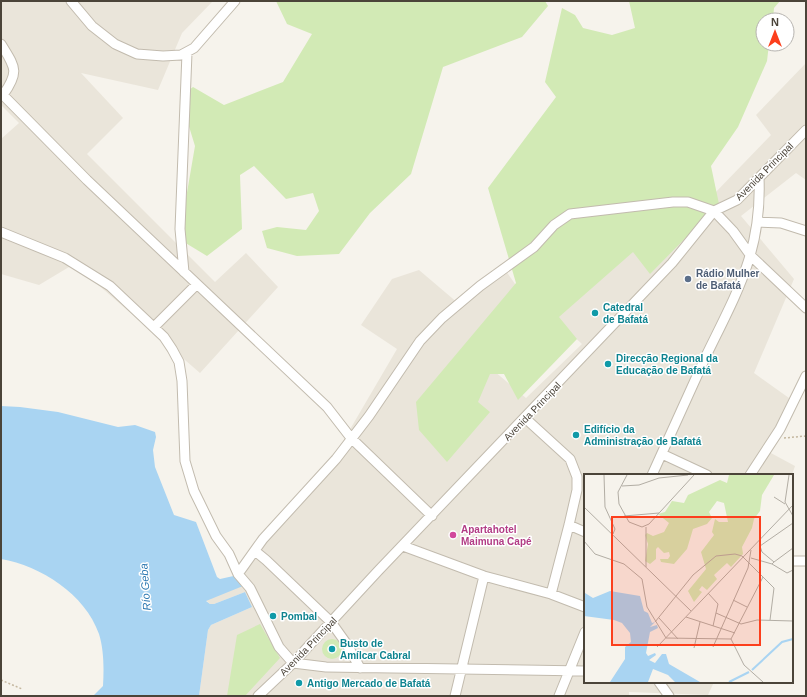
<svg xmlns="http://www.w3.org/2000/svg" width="807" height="697" font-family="Helvetica,sans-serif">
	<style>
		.residential { fill: #eae5da }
		.green { fill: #d2eab5 }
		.water { fill: #a9d4f2 }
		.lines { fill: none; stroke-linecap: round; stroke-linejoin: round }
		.minor-casing { stroke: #c2bbae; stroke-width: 11 }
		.path { stroke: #c4b79f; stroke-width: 1.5; stroke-dasharray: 2 2; stroke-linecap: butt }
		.minor { stroke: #fff; stroke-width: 9 }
		.service-dot { fill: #5c6f8a; stroke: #fff; stroke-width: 1.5 }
		.culture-dot { fill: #0f9aa8; stroke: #fff; stroke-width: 1.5 }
		.hotel-dot { fill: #d1479c; stroke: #fff; stroke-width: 1.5 }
		.labels { text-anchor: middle; stroke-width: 3; stroke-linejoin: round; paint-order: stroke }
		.street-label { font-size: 10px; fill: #4b4439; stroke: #fff }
		.service-label { font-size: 10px; font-weight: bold; fill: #4e5e75; stroke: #fff; text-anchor: start }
		.culture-label { font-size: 10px; font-weight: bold; fill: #0d838f; stroke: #fff; text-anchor: start }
		.hotel-label { font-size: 10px; font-weight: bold; fill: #b23c85; stroke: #fff; text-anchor: start }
		.water-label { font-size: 11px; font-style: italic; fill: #2e7ab2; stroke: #fff }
		.inset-river { fill: none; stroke: #a9d4f2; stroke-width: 2 }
		.inset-road { fill: none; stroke: #b2ada4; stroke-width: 1 }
		.view { fill: #fc3f1d; fill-opacity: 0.15; stroke: #fc3f1d; stroke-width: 2 }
		.inset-edge { fill: none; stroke: #4b4439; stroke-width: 2 }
	</style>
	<rect width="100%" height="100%" fill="#f6f3ec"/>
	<path class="residential" d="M1 1H213L182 33 158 90 81 73 123 118 87 154 215 282 246 253 278 287 200 373 74 264 39 285 1 274V139L19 123 1 105Z
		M806 63V180L796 173 741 216 794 279 754 373 789 398 769 452 795 466 792 475H585V682H714L708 695 629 692V696H199L208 630 211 625 252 607 245 592 214 604H210L206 600 238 575 338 454 342 443 397 349 361 325 392 279 419 270 459 304 501 264 525 298 487 365 526 398 582 344 553 317 640 239 656 254 771 135 756 115Z"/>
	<path class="green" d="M276 1H545L548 6 522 37 443 67 411 174 370 213 339 254 297 256 267 248 262 231 277 227 306 230 319 211 313 193 286 199 254 166 240 175 242 229 207 256 179 239 195 146 180 97 193 87 224 105 283 82 312 34 287 24Z
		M629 1H780L774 8 773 20H763V44H769L767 61 738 127 711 166 719 204 650 274 633 252 559 317 577 339 518 400 504 374H490L478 402 490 412 447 462 419 430 416 402 516 283 488 188 556 97 545 82 562 8 575 15 583 28 612 35 635 28Z
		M260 624 280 658 245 696H227L237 635Z
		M322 649a10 10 0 1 1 20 0a10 10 0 1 1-20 0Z"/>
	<path class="water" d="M1 406 20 407 58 412 118 427 135 425 155 432 156 437 153 450 155 467 174 515 196 522 217 577 220 579 238 575 243 586 206 601 210 604H214L245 592 252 607 211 625 208 630 199 696H93L103 686C104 669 104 650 99 634 85 594 41 566 1 559Z"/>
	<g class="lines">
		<g class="minor-casing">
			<path id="minor" d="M71 1 92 26 115 44 137 54 163 56 181 55 194 48 235 1
				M1 44C15 67 20 71 3 95
				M1 93 87 180 327 407 351 438 432 516
				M758 222 781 223 806 231
				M1 232 65 258 110 286 164 337 172 349 179 362 182 381 185 461 194 491 216 536 229 554 238 574 250 588 279 647 293 663 326 667 585 671
				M184 272 180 229 187 53
				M154 327 196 285
				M525 418 570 459 577 477V490L569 525 551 594
				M662 454 707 475
				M652 475C670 435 688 395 706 356 737 292 762 251 759 178
				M750 475 780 429 806 376
				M569 525 585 532
				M403 546 484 576 551 594 585 607
				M255 551 266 560 331 622 346 643 360 668
				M792 561H806
				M238 574 263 539 336 459 369 416 420 341 442 318 480 286 534 247 554 225 570 214 673 202H688L714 211 733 231 751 256 806 308
				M659 682 669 696
				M258 696 293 663 378 571 672 263 714 211 737 200 806 130
				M455 696 484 576
				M559 696 585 632"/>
		</g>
		<path class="path" d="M784 438 806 436
			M1 680 22 689"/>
		<use href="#minor" class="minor"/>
	</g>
	<circle class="service-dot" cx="688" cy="279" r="4"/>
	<g class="culture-dot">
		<circle cx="595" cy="313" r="4"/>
		<circle cx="608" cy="364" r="4"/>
		<circle cx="576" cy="435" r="4"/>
		<circle cx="273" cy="616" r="4"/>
		<circle cx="332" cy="649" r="4"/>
		<circle cx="299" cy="683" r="4"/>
	</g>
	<circle class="hotel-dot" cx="453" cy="535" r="4"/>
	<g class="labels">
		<g class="street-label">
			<text transform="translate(764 171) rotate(-45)" y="4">Avenida Principal</text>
			<text transform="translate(532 411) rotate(-46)" y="4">Avenida Principal</text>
			<text transform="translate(308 646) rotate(-46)" y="4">Avenida Principal</text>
		</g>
		<g class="service-label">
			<text x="696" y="277">Rádio Mulher<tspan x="696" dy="12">de Bafatá</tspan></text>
		</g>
		<g class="culture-label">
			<text x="603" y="311">Catedral<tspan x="603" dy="12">de Bafatá</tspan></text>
			<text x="616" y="362">Direcção Regional da<tspan x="616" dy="12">Educação de Bafatá</tspan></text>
			<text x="584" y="433">Edifício da<tspan x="584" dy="12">Administração de Bafatá</tspan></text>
			<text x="281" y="620">Pombal</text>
			<text x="340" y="647">Busto de<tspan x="340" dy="12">Amílcar Cabral</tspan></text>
			<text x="307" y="687">Antigo Mercado de Bafatá</text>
		</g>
		<g class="hotel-label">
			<text x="461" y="533">Apartahotel<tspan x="461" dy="12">Maimuna Capé</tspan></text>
		</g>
		<g class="water-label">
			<text transform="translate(145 587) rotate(-94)" y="4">Río Geba</text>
		</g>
	</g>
	<g transform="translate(584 474)">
		<rect width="209" height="209" fill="#f6f3ec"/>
		<path d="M145 1H190L178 21 176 37 170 45 168 54 158 73 159 80 147 93 143 89 130 101 133 105 123 116 118 112 115 116 118 118 110 128 104 117 122 95 117 78 130 61 128 58 131 45 135 48H144L140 29 133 27 125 38 128 44 123 50 109 55 103 75 90 90 77 88 76 85H84L86 82 85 78 80 79 74 73 72 75V85L66 90 61 87 64 70 61 61 63 59 69 62 80 58 85 49 74 40 81 38 88 27 100 29 104 21 136 6 143 9Z" fill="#d2eab5"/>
		<path d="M26 117 56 122 60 137 64 139 68 149 71 148 66 153 73 151 74 154 66 158 62 179 64 182 71 179 72 181 65 186 71 189 78 180H82L85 190 116 208H91L84 201 69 195 64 208H26L41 185V173L47 168 46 159 38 149 30 146 0 142 1 119 9 124Z" fill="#a9d4f2"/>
		<path class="inset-river" d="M168 196 198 168 209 165M145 208 165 198"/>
		<path class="inset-road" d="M20 1 21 33 31 55 29 60M43 1 34 18 35 30 45 48 58 53 65 50 110 1M205 1 201 28 209 42M38 12 55 11 75 4 104 1M190 23 201 30M0 33 107 137M40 42 75 39M0 67 11 80 40 90 58 105 63 133 82 164 147 165 179 103M167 84 188 90 203 99 209 96M190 88 209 74M188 90 190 88 178 78 176 72 209 49M62 93V53M124 119 134 130 129 152M149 126 163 133M132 139 157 150 173 146 209 147M102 143 151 159M75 144 94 165M71 148 109 101 132 82 151 80 158 82 190 114 186 146M147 165 160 191 179 208M73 173 209 31M129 173 164 94 167 76M110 174 116 148"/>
		<path class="view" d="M28 43H176V171H28Z"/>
		<rect width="209" height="209" class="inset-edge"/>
	</g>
	<rect width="807" height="697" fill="none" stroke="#4b4439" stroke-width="4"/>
	<g transform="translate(775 32)"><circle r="19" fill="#ffffff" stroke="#b7b4b0"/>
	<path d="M0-3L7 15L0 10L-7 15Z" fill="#fc3f1d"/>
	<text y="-6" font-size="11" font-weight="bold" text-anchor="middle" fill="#4b4439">N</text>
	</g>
</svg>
